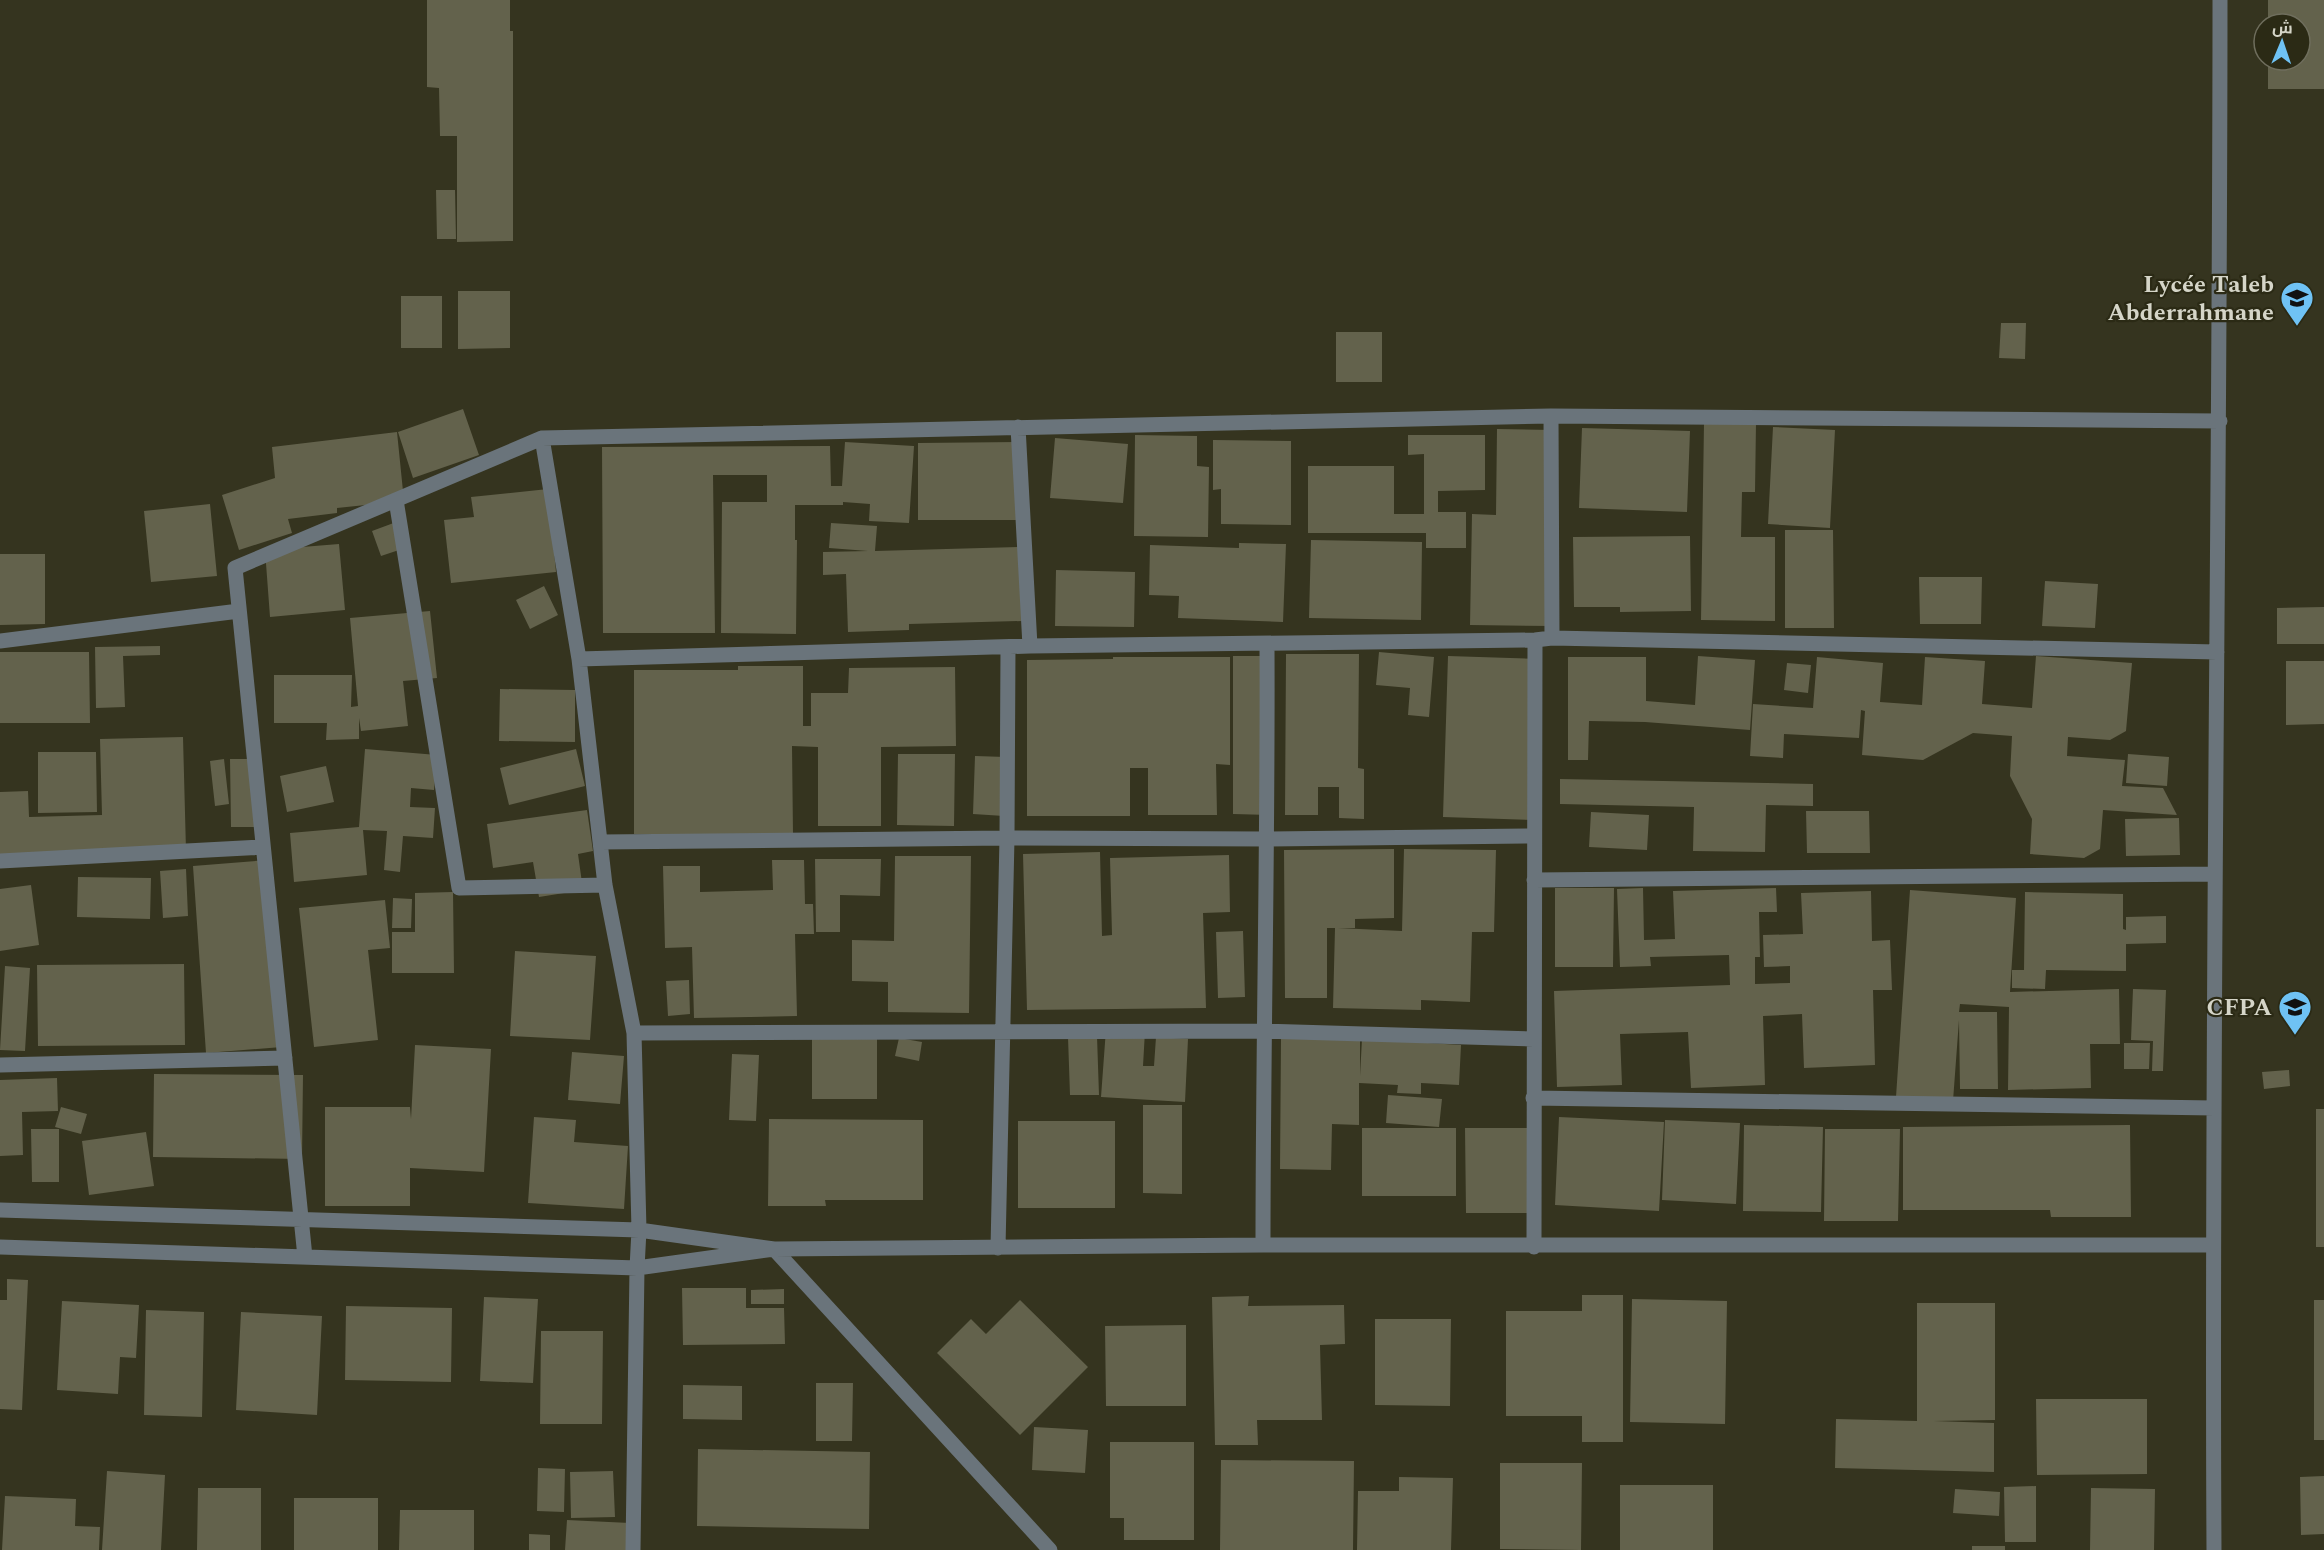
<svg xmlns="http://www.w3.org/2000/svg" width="2324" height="1550" font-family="Spectral,Cairo,serif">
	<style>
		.building { fill: #63624c }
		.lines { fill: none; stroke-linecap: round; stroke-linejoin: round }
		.minor { stroke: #6a747b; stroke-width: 15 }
		.labels { text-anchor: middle; stroke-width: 4.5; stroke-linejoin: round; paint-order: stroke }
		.poi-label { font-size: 24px; font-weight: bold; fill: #d5d5c8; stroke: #2b2a15; text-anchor: end }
	</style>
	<rect width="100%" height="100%" fill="#35341f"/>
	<path class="building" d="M427 0H510V31H513V241L457 242V136H440L439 88 427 87Z
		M2268 0H2324V89H2268V60H2300V24H2268Z
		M436 190H455L456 239H437Z
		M458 291H510V348L458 349Z
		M401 296H442V348H401Z
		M2001 323H2026L2025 359 1999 358Z
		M1336 332H1382V382H1336Z
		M463 409 479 455 413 478 398 432Z
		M1704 423H1756L1755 492H1742L1741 537H1775V621L1701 620Z
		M1773 427 1835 430 1830 528 1768 524Z
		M1582 428 1690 431 1687 512 1579 508Z
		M1497 429 1552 430 1553 626 1470 625 1472 514 1496 515Z
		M397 432 404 501 337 508V513L288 519 292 533 239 550 222 495 275 478 272 447Z
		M1135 435 1197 436V466L1209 467 1208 537 1134 536Z
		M1408 435H1485V490L1438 491V512H1466V548H1426V533H1308V466H1394V514H1424V454L1408 455Z
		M1055 438 1128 444 1123 503 1050 498Z
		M1213 440 1291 441V525L1221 524V489L1213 490Z
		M845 442 914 446 909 523 869 521 870 504 843 502V505H795V540H797L796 634 721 633 722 502H767V475H713L715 633H603L602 447 830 446 831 486H842Z
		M1024 442V520H918V443Z
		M548 489 556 572 451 583 444 520 474 517 471 497Z
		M210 504 217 576 151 582 144 511Z
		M399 521 408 547 381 556 372 531Z
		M831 523 877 526 875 551 1019 547 1022 621 909 624V630L848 632 846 574 823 575V552L868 551 829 548Z
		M1785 530H1833L1834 628H1785Z
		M1690 536 1691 611 1620 612V607H1574L1573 537Z
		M1311 540 1422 542 1421 620 1309 618Z
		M1239 543 1286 544 1283 622 1178 618 1179 596 1149 595 1150 545 1239 548Z
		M339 544 345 610 270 617 265 550Z
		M0 554H45V624L0 625Z
		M1056 570 1135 572 1134 627 1055 626Z
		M1919 577H1982L1981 624H1920Z
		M2045 581 2098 584 2095 628 2042 626Z
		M544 586 558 615 530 629 516 600Z
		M2324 607V644H2277V608Z
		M430 611 437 678 403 681 408 726 361 731 359 718V739L326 740 327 723H274V675H352L351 707 358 706 350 618Z
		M160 646V655L123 656 125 707 96 708 95 647Z
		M0 652H89L90 723H0Z
		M1379 652 1434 657 1429 717 1408 715 1410 688 1376 685Z
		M1286 654H1359L1358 768 1364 769V819L1339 818V787H1318V815H1285Z
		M1233 656H1270V815L1233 814Z
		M1448 656 1540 659 1534 820 1443 817Z
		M1698 656 1755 660 1750 730 1645 722 1589 721 1588 760H1568V657H1646V701L1695 705Z
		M2036 656 2132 663 2126 731 2110 740 2068 737 2067 756 2125 760 2122 786 2163 788 2177 815 2103 810 2100 849 2084 858 2030 854 2032 819 2010 776 2012 736 1973 733 1923 760 1862 755 1865 711 1861 710 1859 738 1784 734 1783 758 1750 756 1753 704 1813 708 1817 657 1883 663 1880 702 1922 705 1925 657 1985 661 1982 704 2032 708Z
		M1113 657H1230V765L1216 764 1217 815H1148V768H1130V816H1027V660L1113 659Z
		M2286 661H2324V724L2286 725Z
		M1787 663 1811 665 1808 693 1784 690Z
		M738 666H803V726H811V693H848L849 668 955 667 956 746 881 747V826H818V747L792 746 793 834H634V670H738Z
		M500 689 575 690V742L499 741Z
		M183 737 186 850 0 856V792L28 791 29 817 102 815 100 739Z
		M365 749 437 755 434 790 411 788 410 807 435 808 433 838 403 836 400 872 384 870 387 831 363 830 367 875 294 882 290 833 359 827Z
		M576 749 585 786 509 805 500 768Z
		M38 752H96L97 812 38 813Z
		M898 754H955L954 826 897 825Z
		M2128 754 2169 757 2167 786 2126 783Z
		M975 756 1006 757 1004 816 973 814Z
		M224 759 229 804 215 806 210 761Z
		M230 759H261L262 827H231Z
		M326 766 334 802 287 812 280 776Z
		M1560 779 1813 784V806L1766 805 1765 852 1693 851 1694 807 1560 804Z
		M587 810 593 851 578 854 583 890 539 897 533 862 493 868 487 824Z
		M1806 811H1869L1870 853H1807Z
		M1591 812 1649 815 1647 850 1589 847Z
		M2179 818 2180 855 2126 856 2125 819Z
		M1394 849V918L1355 919V928H1338L1402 931 1404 849 1496 850 1494 932H1472L1470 1002 1421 1000V1010L1333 1008 1335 928H1327V998H1285L1284 850Z
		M1100 852 1102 936 1112 935 1110 858 1229 855 1230 912 1203 913 1206 1008 1027 1010 1023 854Z
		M895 856H971L969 1013 888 1012V982L852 981V940L894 941Z
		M815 859H881L880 896 840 895V932H816Z
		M268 860 282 1047 206 1053 193 866Z
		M772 860H804L805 904H813L814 934H795L797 1016 694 1018 692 947 665 948 663 866H700V892L773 890Z
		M186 869 188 916 163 918 160 871Z
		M78 877 151 878 150 919 77 917Z
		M31 885 39 945 0 951V889Z
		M1555 888H1614L1613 967H1555Z
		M1643 888 1644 940 1675 939 1673 891 1776 888 1777 912H1759L1760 957H1755V984L1790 983V966L1764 967 1763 935 1803 934 1801 893 1871 891 1872 941 1890 940 1892 990H1873L1875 1065 1804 1068 1802 1014 1763 1016 1765 1085 1691 1088 1688 1032 1620 1034 1622 1085 1557 1087 1554 991 1730 985 1729 955 1650 957 1651 966 1620 967 1617 889Z
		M1910 890 2016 898 2010 992 2119 989 2120 1044H2090L2091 1088 2008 1090 2009 1007 1960 1004 1959 1012H1997L1998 1089H1960L1959 1020 1953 1101 1896 1097Z
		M453 892 454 973H392V932H415V893Z
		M2025 892 2123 894V929L2126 930V917L2166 916V943L2126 944V971L2046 970 2045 989 2012 988V970H2024Z
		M393 898 412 899 411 928H392Z
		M385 900 390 948 368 950 378 1040 314 1047 299 908Z
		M1243 931 1245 997 1218 998 1216 932Z
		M515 951 596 956 590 1040 510 1036Z
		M184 964 185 1045 38 1046 37 965Z
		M5 966 30 968 25 1051 0 1050Z
		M689 980 690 1014 668 1016 666 981Z
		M2133 989 2166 990 2163 1071H2152L2153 1041 2131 1040Z
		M1106 1029 1145 1031 1143 1066H1154L1156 1037 1188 1039 1185 1102 1101 1097Z
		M1097 1036 1099 1095H1070L1068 1037Z
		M812 1037H877V1099H812Z
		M899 1038 922 1042 919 1061 895 1056Z
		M1281 1038 1360 1039V1076L1362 1039 1461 1045 1459 1085 1421 1083V1094L1397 1093 1398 1085 1359 1083V1125L1332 1124 1331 1170 1280 1169Z
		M2124 1043H2150L2149 1069H2124Z
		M415 1045 491 1049 484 1172 410 1168V1206H325V1107H410L411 1119Z
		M572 1052 624 1056 620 1104 568 1100Z
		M732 1054 759 1055 756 1121 729 1120Z
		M2289 1070 2290 1086 2264 1089 2262 1072Z
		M154 1074 303 1075 302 1159 153 1157Z
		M57 1078 58 1111 22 1112 23 1155 0 1156V1080Z
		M1388 1095 1442 1099 1439 1127 1386 1123Z
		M1143 1105H1182V1194L1143 1193Z
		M61 1107 87 1114 81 1134 55 1127Z
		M2316 1109H2324V1247H2316Z
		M534 1117 576 1120 574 1142 628 1146 624 1209 528 1203Z
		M1559 1117 1664 1122 1659 1211 1555 1205Z
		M769 1119 923 1120V1200H825L826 1206H768Z
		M1665 1120 1740 1123 1736 1204 1662 1200Z
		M1018 1121H1115V1208H1018Z
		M1744 1125 1823 1127 1821 1212 1743 1211Z
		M2130 1125 2131 1217H2051L2050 1210H1903V1127Z
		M1362 1128H1456V1196H1362Z
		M1465 1128H1534V1213H1466Z
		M31 1129H59V1182H32Z
		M1825 1129H1900L1898 1221H1824Z
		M146 1132 154 1186 89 1195 82 1141Z
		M7 1279 28 1280 22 1410 0 1409V1300H7Z
		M682 1288H746V1308H784L785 1344 683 1345Z
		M784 1289V1304H751V1290Z
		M1582 1295H1623V1442H1582V1416H1506V1311H1582Z
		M1249 1296 1248 1306 1344 1305 1345 1344 1320 1345 1322 1420H1257L1258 1445H1215L1212 1297Z
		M484 1297 538 1299 533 1383 480 1381Z
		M1632 1299 1727 1301 1725 1424 1630 1422Z
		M1020 1300 1088 1367 1020 1435 937 1353 971 1319 986 1334Z
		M2314 1300H2324V1440H2314Z
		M62 1301 139 1305 136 1358 120 1357 118 1394 57 1390Z
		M1917 1303H1995V1420L1934 1421 1994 1423V1472L1835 1468 1836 1419 1917 1421Z
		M346 1306 452 1308 451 1382 345 1380Z
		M146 1310 204 1312 202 1417 144 1415Z
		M241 1312 322 1316 317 1415 236 1410Z
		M1375 1319H1451L1450 1406 1375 1405Z
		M1186 1325V1406H1106L1105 1326Z
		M541 1331H603L602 1424H540Z
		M816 1383H853L852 1441H816Z
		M683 1385 742 1386V1420L683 1419Z
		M2036 1399H2147V1474L2037 1475Z
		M1034 1427 1088 1430 1085 1473 1032 1470Z
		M1110 1442H1194V1540H1124V1518H1110Z
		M698 1449 870 1452 869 1529 697 1526Z
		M1221 1460 1354 1461 1353 1550H1220Z
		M1500 1463H1582L1581 1550 1500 1549Z
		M538 1468 565 1469 564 1512 537 1511Z
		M107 1471 165 1475 161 1550H102Z
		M613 1471 615 1517 571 1518 570 1472Z
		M2324 1476V1534L2301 1535 2300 1477Z
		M1399 1477 1453 1478 1451 1550H1357L1358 1491H1399Z
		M1620 1485H1713V1550H1620Z
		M2036 1486V1542H2005L2004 1487Z
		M198 1488H261V1550H197Z
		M2091 1488 2155 1489 2154 1550H2090Z
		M1955 1489 2000 1492 1999 1516 1953 1513Z
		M5 1496 76 1499 75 1526 100 1527 99 1550H2Z
		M294 1498H378V1550H294Z
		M400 1510H474V1550H399Z
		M567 1520 630 1523 629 1550H565Z
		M529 1534 550 1535V1550H529Z
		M1972 1546H2005V1550H1972Z"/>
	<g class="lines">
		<path class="minor" d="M1551 416 1552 638
			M1018 427 1030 646
			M542 438 579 659 605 885 634 1033 639 1230 637 1268 633 1550
			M396 500 459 888 605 885
			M0 641 239 611
			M579 659 1030 646 1535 640 1552 638 2217 652
			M600 842 1007 838 1268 839 1534 836
			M0 861 263 847
			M1534 880 2215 874
			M634 1033 1263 1031 1534 1039
			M0 1065 285 1058
			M1533 1098 2214 1108
			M0 1210 639 1230 774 1249 1050 1550
			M1263 1245C1263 1045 1268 845 1267 645
			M0 1247 637 1268 774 1249 1263 1245H2213
			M1534 1247 1535 640
			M998 1248 1007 838 1008 647
			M305 1257 235 568 542 438 1551 416 2220 421
			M2214 1550C2211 1033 2220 517 2220 0"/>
	</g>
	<defs>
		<g id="school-pin" transform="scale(1.725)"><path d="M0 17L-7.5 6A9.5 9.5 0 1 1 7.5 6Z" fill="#6fc2f4" stroke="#2b2a15"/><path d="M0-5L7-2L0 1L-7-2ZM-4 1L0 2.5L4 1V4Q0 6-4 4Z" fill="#111"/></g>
		<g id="university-pin" transform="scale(1.725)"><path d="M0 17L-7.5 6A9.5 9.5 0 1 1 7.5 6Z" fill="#6fc2f4" stroke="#2b2a15"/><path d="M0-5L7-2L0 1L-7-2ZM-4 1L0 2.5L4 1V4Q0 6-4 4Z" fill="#111"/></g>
	</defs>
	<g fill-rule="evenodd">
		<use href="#school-pin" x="2297" y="298"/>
		<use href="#university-pin" x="2295" y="1007"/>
	</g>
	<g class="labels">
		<g class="poi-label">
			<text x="2274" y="292">Lycée Taleb<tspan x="2274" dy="28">Abderrahmane</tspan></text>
			<text x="2272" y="1015">CFPA</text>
		</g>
	</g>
	<g transform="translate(2282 42) rotate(2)"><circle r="28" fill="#2b2a15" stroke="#6f6e5d" stroke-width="1.5"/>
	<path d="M0-4.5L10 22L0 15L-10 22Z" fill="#6fc2f4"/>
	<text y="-9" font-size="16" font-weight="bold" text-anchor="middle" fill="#d5d5c8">ش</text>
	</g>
</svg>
